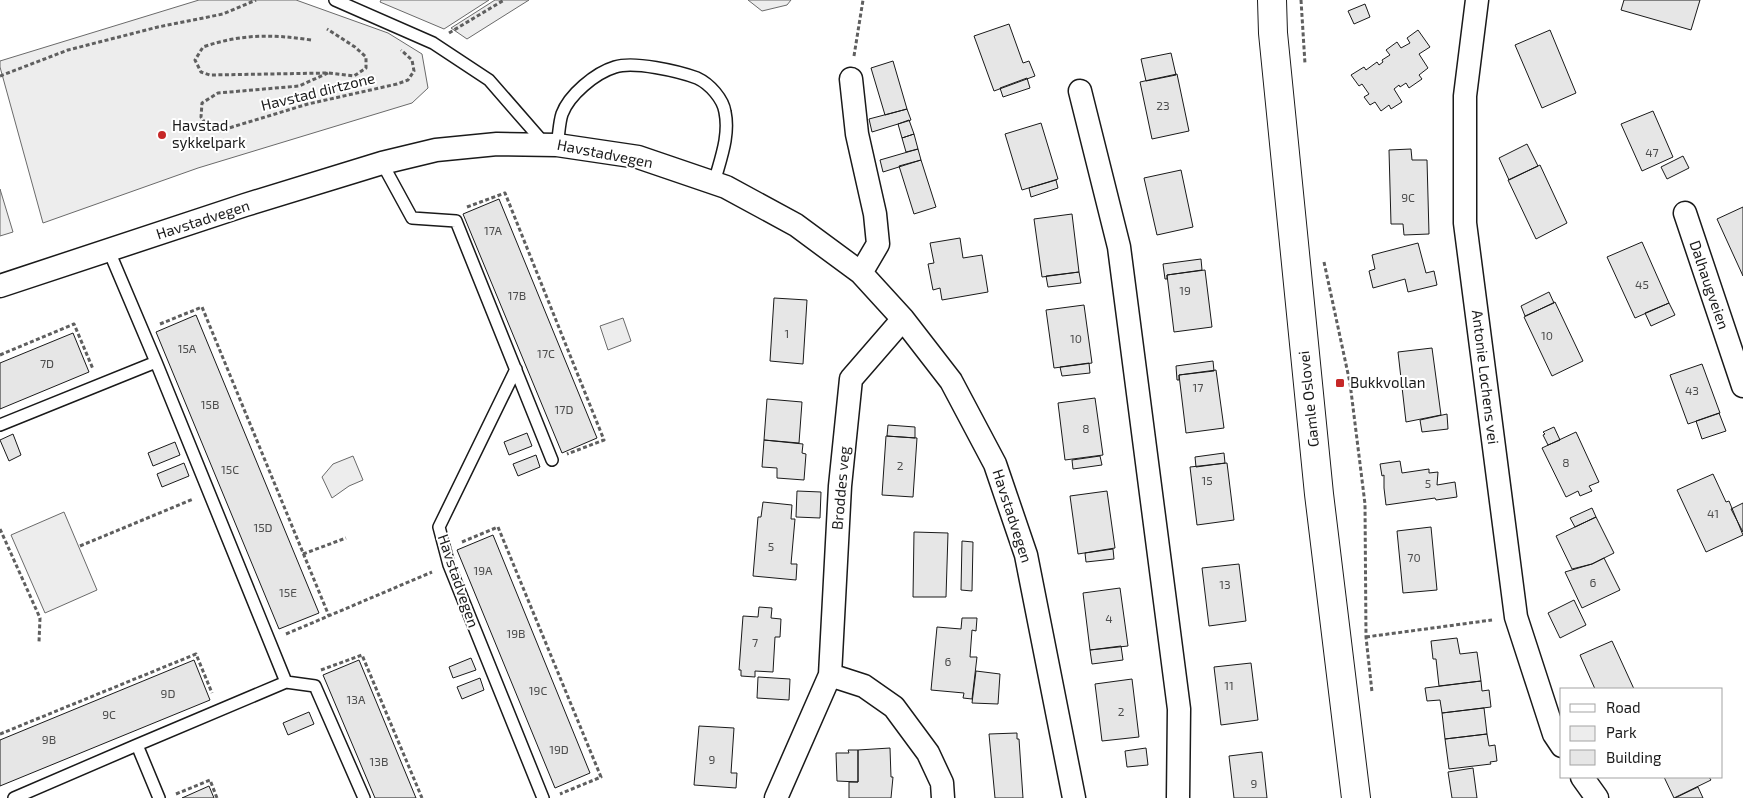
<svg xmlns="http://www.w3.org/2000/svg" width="1743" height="798" font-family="'Exo 2',sans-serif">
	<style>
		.green { fill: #ededed; stroke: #6a6a6a }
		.building { fill: #e6e6e6; stroke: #1a1a1a }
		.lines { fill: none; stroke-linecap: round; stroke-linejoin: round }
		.service-casing { stroke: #1a1a1a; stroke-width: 14 }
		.minor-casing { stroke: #1a1a1a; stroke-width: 25 }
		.tertiary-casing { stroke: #1a1a1a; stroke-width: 30 }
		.path { stroke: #5f5f5f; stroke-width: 3; stroke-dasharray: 4 2.5; stroke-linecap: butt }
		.service { stroke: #fff; stroke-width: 11 }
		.minor { stroke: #fff; stroke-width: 22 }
		.tertiary { stroke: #fff; stroke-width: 28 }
		.poi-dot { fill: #c62828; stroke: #fff; stroke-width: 2 }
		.labels { text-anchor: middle; stroke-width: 4; stroke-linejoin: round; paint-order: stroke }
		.number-label { font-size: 12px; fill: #4d4d4d }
		.street-label { font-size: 15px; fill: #1a1a1a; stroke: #fff }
		.poi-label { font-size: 15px; fill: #1a1a1a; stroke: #fff; text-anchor: start }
	</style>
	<rect width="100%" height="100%" fill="#fff"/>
	<path class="green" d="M199 0H296L388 33 422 54 428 88 412 103 198 168 43 223 0 67V61Z
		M381 0H489L444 29 380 2Z
		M495 0H529L467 39 451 28Z
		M748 0H791L787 5 762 11Z
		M0 189 13 232 0 236Z
		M623 318 631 341 608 350 600 326Z
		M353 456 363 480 349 486 332 498 322 477 333 464Z
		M64 512 97 590 45 613 11 535Z"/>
	<path class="building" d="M1624 0H1700L1691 30 1621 10Z
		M1365 4 1370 17 1354 24 1348 11Z
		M1009 24 1023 63 1029 61 1035 76 994 91 974 36Z
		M1418 30 1430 47 1419 54 1428 68 1419 75 1422 79 1409 88 1406 83 1400 87 1399 85 1394 89 1402 102 1391 109 1389 105 1381 111 1375 102 1370 105 1364 97 1369 94 1362 84 1359 86 1351 75 1364 67 1366 70 1377 62 1379 65 1383 62 1382 60 1390 55 1386 50 1397 42 1401 48 1410 43 1407 38Z
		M1550 30 1576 93 1542 108 1515 45Z
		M1171 53 1176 75 1146 81 1141 59Z
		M893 61 907 109 885 115 871 68Z
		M1177 74 1189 131 1152 139 1140 82Z
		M1027 78 1030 88 1003 97 1000 88Z
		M907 109 911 120 872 132 869 119Z
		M1653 111 1673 157 1642 171 1621 124Z
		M909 120 914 134 902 138 898 124Z
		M1041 123 1058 179 1022 190 1005 134Z
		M914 134 918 149 906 152 902 138Z
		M1527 144 1538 166 1509 180 1499 158Z
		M918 149 921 160 883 172 880 160Z
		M1411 149 1412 160H1427L1429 234 1404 235 1403 224H1391L1389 150Z
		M1683 156 1689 168 1667 179 1661 167Z
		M921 160 936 207 914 214 899 166Z
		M1540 165 1567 223 1536 239 1508 180Z
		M1181 170 1193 227 1157 235 1144 178Z
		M1056 180 1058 188 1031 197 1029 188Z
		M499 199 597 438 562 453 463 214Z
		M1743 207V276L1717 219Z
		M1072 214 1079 272 1042 277 1034 219Z
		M960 238 963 258 982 255 988 292 942 300 940 288 933 290 928 264 934 263 930 243Z
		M1642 242 1669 303 1635 318 1607 257Z
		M1418 243 1426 273 1434 271 1437 285 1408 292 1405 279 1373 288 1369 271 1375 269 1372 255Z
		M1201 259 1202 270 1167 275V279H1165L1163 264Z
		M1205 270 1212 327 1174 332 1167 275Z
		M1079 272 1081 283 1048 287 1046 276Z
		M1549 292 1554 303 1525 316 1521 306Z
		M774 298 807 300 803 364 770 361Z
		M1555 302 1583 361 1552 376 1524 317Z
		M1669 303 1675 315 1651 326 1645 313Z
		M1084 305 1092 363 1054 368 1046 310Z
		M196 315 319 613 279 629 156 332Z
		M73 333 89 372 0 409V363Z
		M1432 348 1441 415 1406 422 1398 352Z
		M1213 361 1214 371 1179 375V380H1177L1176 366Z
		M1089 363 1090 373 1062 376 1060 367Z
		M1702 364 1720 413 1688 424 1670 375Z
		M1216 370 1224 428 1186 433 1179 375Z
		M1095 398 1103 455 1065 460 1058 403Z
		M767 399 802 402 799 443 764 440Z
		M1719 413 1726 431 1702 439 1696 421Z
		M1447 414 1448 429 1422 432 1420 420Z
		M888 425 915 427V438L887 436Z
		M1554 427 1560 440 1548 445 1543 435 1545 434 1543 432Z
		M1576 432 1599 482 1589 486 1592 491 1580 496 1578 491 1566 497 1542 448Z
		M527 433 532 446 509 455 504 442Z
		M13 434 21 455 9 461 0 440Z
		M886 436 917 438 913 497 882 495Z
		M764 440 803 444 802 453 806 454 804 480 777 478V468L762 467Z
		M175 442 180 455 153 466 148 453Z
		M1224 453 1225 463 1196 467 1195 457Z
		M536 455 540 467 518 476 513 464Z
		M1100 456 1102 465 1073 469 1072 460Z
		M1400 461 1402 473 1429 469V473L1438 472 1437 485 1455 482 1457 497 1436 500 1435 498 1386 505 1384 488V475L1382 476 1380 464Z
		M184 463 189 476 162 487 157 474Z
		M1227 463 1234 520 1197 525 1190 467Z
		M1713 474 1726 502 1729 501 1743 535 1706 552 1677 490Z
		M797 491 821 492 820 518 796 517Z
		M1107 491 1115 548 1078 554 1070 496Z
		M763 502 792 505 791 519H795L791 564H797L796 580 753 576 758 517H761Z
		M1743 503V532L1731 509Z
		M1592 508 1596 517 1575 527 1570 518Z
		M1596 517 1614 553 1592 564 1572 569 1556 536Z
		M1431 527 1437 590 1403 593 1397 531Z
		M914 532 948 533 946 597H913Z
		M493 535 590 773 555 788 457 550Z
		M962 541 973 542 972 591 961 590Z
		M1113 549 1114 559 1086 562 1085 553Z
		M1604 558 1620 590 1582 608 1565 572 1592 564Z
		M1239 564 1246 621 1209 626 1202 568Z
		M1120 588 1128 646 1090 650 1083 593Z
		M1574 600 1586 625 1560 638 1548 613Z
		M759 607 772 608 771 618 781 619 780 637H775L773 672 755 671V677L741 676V670H739L743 616 758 617Z
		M962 618H977L976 631 972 630 970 657H977L972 699 963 698 964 693 931 690 937 627 961 629Z
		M1457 638 1460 654 1477 652 1481 681 1439 686 1436 659H1433L1431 641Z
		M1612 641 1634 689H1595L1580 655Z
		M1121 646 1123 660 1092 664 1090 650Z
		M471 658 476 670 453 678 449 667Z
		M194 660 210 700 0 786V740Z
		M359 660 416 798H375L323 675Z
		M1251 663 1258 720 1221 725 1214 667Z
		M976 671 1000 674 998 704 972 703Z
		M758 677 790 679 789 700 757 698Z
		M480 678 484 690 462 699 457 687Z
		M1132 679 1139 737 1102 741 1095 684Z
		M1481 681 1482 691 1489 690 1491 707 1442 713 1440 700 1427 701 1425 688Z
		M1484 708 1487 734 1445 739 1442 713Z
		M309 712 314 724 288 735 283 723Z
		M699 726 734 728 731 773H737L736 788 694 785Z
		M1017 733V739H1019L1023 798H995L989 734Z
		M1487 734 1489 746 1495 745 1497 761 1490 762 1491 764 1449 769 1445 739Z
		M890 748 891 777H893L891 798H849V782H858V750Z
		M1146 748 1148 765 1127 767 1125 751Z
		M848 750H858V782L837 781 836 753H849Z
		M1262 752 1267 798H1234L1229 756Z
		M1473 768 1477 798H1452L1448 772Z
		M1664 777H1709L1711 780 1674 798Z
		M209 786 214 798H182Z
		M1698 787 1703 798H1675Z"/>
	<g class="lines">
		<g class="service-casing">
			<path id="service" d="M335 0 433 43 489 80 544 143
				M557 145C559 135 559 123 562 114 569 95 595 73 615 67 634 61 678 71 697 78 710 84 723 99 725 112 730 136 720 160 714 183
				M382 163 412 218 456 221 552 460
				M109 251 156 362 286 682 315 686 364 798
				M516 369 439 527 449 565 543 798
				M0 425 156 362
				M14 798 137 745
				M159 798 137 745 286 682"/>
		</g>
		<g class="minor-casing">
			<path id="minor" d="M1477 0 1465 96V223L1516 617 1554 734 1562 746
				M851 79 857 134 875 214 878 244 861 273
				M1080 91 1119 247 1179 709 1178 798
				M1685 213 1743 386
				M0 286 245 205 382 163 436 150 497 144 557 145 638 157 726 187 796 225 861 273 903 319 951 381 995 464 1026 555 1074 798
				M830 675 864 686 894 707 928 753 942 783 943 798
				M1582 777 1597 798
				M776 798 830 675 840 486 851 379 903 319"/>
		</g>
		<g class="tertiary-casing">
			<path id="tertiary" d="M1272 0 1273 33 1319 494 1356 798"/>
		</g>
		<path class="path" d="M1301 0 1305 64
			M449 33 504 0
			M311 40C272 34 241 34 203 47L195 60 201 72 210 75 328 73 354 76 366 68V57L355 47 327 29
			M854 56 863 0
			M328 73 299 86 218 93 202 103 201 117 209 129 219 131 308 104 397 84 408 80 414 71 412 60 401 50
			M0 76 68 50 158 27 223 14 256 0
			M467 207 505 193 604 440 567 454
			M1324 262 1350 383 1365 504 1366 637 1372 692
			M160 324 202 307 329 616
			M0 355 74 324 93 369
			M0 529 40 618 39 642
			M462 542 498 527 601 777 560 794
			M80 546 193 499
			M303 554 346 538
			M286 634 432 572
			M1366 637 1492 620
			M321 670 362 655 422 798
			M0 734 196 654 212 693
			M176 794 210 780 217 798"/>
		<use href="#service" class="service"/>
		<use href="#minor" class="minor"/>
		<use href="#tertiary" class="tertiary"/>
	</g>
	<g class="poi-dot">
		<circle cx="162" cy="135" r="5"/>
		<rect x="1335" y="378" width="10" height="10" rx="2.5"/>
	</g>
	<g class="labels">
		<g class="number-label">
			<text x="1163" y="110">23</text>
			<text x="1652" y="157">47</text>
			<text x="1408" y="202">9C</text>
			<text x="493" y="235">17A</text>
			<text x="1642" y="289">45</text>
			<text x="1185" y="295">19</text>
			<text x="517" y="300">17B</text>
			<text x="787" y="338">1</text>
			<text x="1547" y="340">10</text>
			<text x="1076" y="343">10</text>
			<text x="187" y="353">15A</text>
			<text x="546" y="358">17C</text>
			<text x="47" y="368">7D</text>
			<text x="1198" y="392">17</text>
			<text x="1692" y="395">43</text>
			<text x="210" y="409">15B</text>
			<text x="564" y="414">17D</text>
			<text x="1086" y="433">8</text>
			<text x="1566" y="467">8</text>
			<text x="900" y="470">2</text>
			<text x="230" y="474">15C</text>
			<text x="1207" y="485">15</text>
			<text x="1428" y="488">5</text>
			<text x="1713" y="518">41</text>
			<text x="263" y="532">15D</text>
			<text x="771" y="551">5</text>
			<text x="1414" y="562">70</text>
			<text x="483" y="575">19A</text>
			<text x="1593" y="587">6</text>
			<text x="1225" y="589">13</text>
			<text x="288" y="597">15E</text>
			<text x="1109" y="623">4</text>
			<text x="516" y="638">19B</text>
			<text x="755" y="647">7</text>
			<text x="948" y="666">6</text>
			<text x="1229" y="690">11</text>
			<text x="538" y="695">19C</text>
			<text x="168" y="698">9D</text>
			<text x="356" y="704">13A</text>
			<text x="1121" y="716">2</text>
			<text x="109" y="719">9C</text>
			<text x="49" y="744">9B</text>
			<text x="559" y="754">19D</text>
			<text x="712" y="764">9</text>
			<text x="379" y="766">13B</text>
			<text x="1254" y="788">9</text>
		</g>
		<g class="street-label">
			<text transform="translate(318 92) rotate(-14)" y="5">Havstad dirtzone</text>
			<text transform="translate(605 154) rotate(11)" y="5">Havstadvegen</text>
			<text transform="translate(203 220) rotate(-18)" y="5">Havstadvegen</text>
			<text transform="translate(1709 285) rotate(71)" y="5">Dalhaugveien</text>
			<text transform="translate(1485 377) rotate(83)" y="5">Antonie Løchens vei</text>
			<text transform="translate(1309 399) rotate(-96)" y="5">Gamle Oslovei</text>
			<text transform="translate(841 488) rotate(-85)" y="5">Broddes veg</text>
			<text transform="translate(1012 516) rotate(72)" y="5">Havstadvegen</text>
			<text transform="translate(458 581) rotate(71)" y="5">Havstadvegen</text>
		</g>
		<g class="poi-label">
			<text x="172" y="131">Havstad<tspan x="172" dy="17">sykkelpark</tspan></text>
			<text x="1350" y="388">Bukkvollan</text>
		</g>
	</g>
	<rect x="1560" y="688" width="162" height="90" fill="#ffffff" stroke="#a3a3a3"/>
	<rect x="1570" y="704" width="25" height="8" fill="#ffffff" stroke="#a3a3a3"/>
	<text x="1606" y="713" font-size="15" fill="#1a1a1a">Road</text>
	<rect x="1570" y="726" width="25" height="15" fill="#ededed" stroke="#a3a3a3"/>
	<text x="1606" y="738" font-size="15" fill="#1a1a1a">Park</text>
	<rect x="1570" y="750" width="25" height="15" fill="#e6e6e6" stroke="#a3a3a3"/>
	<text x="1606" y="763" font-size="15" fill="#1a1a1a">Building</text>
</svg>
